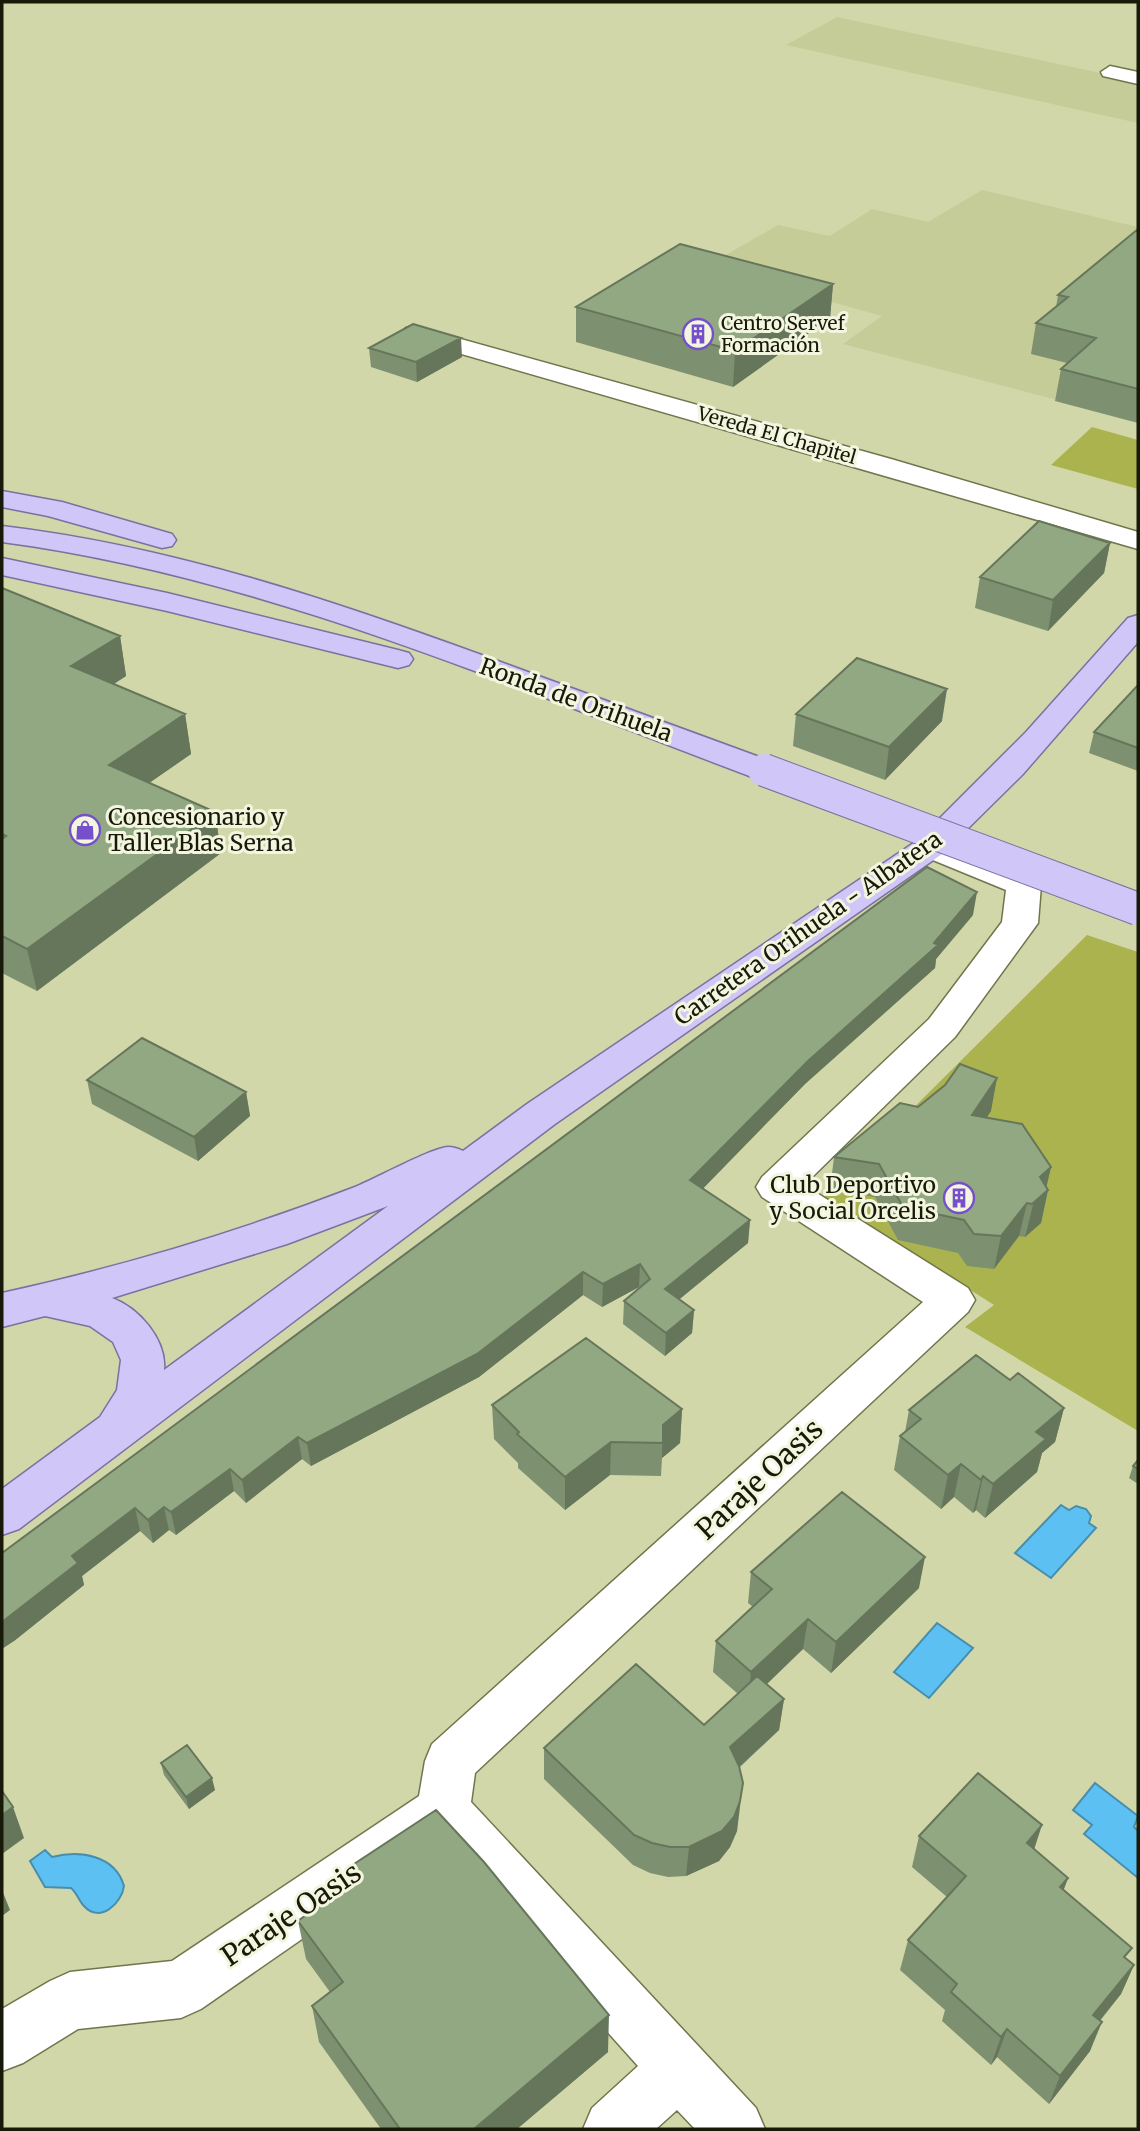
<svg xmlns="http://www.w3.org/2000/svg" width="1140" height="2131" font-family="Merriweather,serif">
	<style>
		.built { fill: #c6cc98 }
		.green { fill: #abb34f }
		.water { fill: #5dc0f2; stroke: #488eac; stroke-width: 2 }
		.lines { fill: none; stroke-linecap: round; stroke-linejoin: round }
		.minor-casing { stroke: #71754c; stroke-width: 3 }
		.major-casing { stroke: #7b71a0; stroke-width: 3 }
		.minor { fill: #fff; fill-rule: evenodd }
		.major { fill: #d0c6f7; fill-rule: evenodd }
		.major-bridge-casing { stroke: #7b71a0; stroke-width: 34; stroke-linecap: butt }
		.major-bridge { stroke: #d0c6f7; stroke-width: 32 }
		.wall { fill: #7d9070 }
		.shaded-wall { fill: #66765b }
		.building { fill: #91a882; stroke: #66765b; stroke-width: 2 }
		.labels { text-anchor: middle; stroke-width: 6; stroke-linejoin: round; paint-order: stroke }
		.far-poi-label { font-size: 19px; fill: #181909; stroke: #f3f6df; text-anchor: start }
		.far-street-label { font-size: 19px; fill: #181909; stroke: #f3f6df }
		.street-label { font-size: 23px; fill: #181909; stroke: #f3f6df }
		.poi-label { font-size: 23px; fill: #181909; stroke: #f3f6df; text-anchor: start }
		.near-street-label { font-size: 28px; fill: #181909; stroke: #f3f6df }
	</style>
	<rect width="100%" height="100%" fill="#d2d7aa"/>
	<path class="built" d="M837 17 1138 81V123L786 45Z
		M982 190 1138 227V421L843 344 882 316 705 267 778 225 830 236 872 209 928 222Z"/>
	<path class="green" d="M1092 427 1138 440V489L1051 465Z
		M1087 935 1138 952V1431L965 1327 994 1305 824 1197Z"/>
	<path class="water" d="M1061 1505 1069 1510 1076 1506 1086 1509 1091 1516 1089 1523 1096 1528 1051 1578 1015 1553Z
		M937 1623 973 1648 929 1698 894 1672Z
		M1095 1783 1138 1816 1134 1827 1138 1831V1878L1084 1834 1092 1825 1073 1810Z
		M45 1850 52 1857C80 1850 115 1855 124 1886 122 1903 100 1924 84 1906 79 1901 77 1893 71 1888L45 1887 30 1861Z"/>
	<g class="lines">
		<g class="minor-casing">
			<path id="minor" d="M1110 66 1138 72V84L1103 76 1101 72Z
				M414 326 891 459 1138 532V549L406 338 402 333 406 328Z
				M940 841 1036 877 1041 885 1038 923 955 1037 804 1185 968 1288 975 1300 968 1312 475 1773 471 1802 756 2108 765 2129H695L677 2110 656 2129H583L592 2108 638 2066 439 1844 201 2009 181 2018 78 2029 23 2063 2 2071V2009L50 1981 70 1972 172 1961 419 1796 425 1761 432 1744 923 1302 762 1197 756 1187 762 1177 929 1019 1002 922 1006 890 928 858 923 851 928 844Z"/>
		</g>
		<g class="major-casing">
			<path id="major" d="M2 491 62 502 172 534 176 540 172 546 162 548 48 516 2 507Z
				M2 526C170 546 329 599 487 657 583 692 679 728 776 763L780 770 776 777 764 780 752 777C509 686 261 576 2 542Z
				M2 558 167 593 398 650 409 653 413 659 409 665 398 668 167 611 2 575Z
				M1138 615V642L1023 774 942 854 555 1124 19 1529 2 1535V1489L100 1417 117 1390 121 1360 113 1342 90 1326 45 1316 2 1327V1293C121 1267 241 1231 355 1187 375 1179 431 1148 448 1147 453 1147 459 1149 463 1151L527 1104 918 840 1026 732 1128 618ZM388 1206 164 1370C167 1340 139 1308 112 1298L287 1244Z"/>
		</g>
		<use href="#minor" class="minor"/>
		<use href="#major" class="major"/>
		<g class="major-bridge-casing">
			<path id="major-bridge" d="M764 770 1138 909"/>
		</g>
		<use href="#major-bridge" class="major-bridge"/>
	</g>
	<path class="wall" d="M1138 229V423L1055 401 1061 369 1067 363 1031 354 1036 323 1056 307 1058 295Z
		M833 284 830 318 733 387 576 342V307Z
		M369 348 462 357 417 382 371 367Z
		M1110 543 1104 573 1048 631 975 608 980 577Z
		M2 588 120 636 126 676 114 684 185 714 191 754 149 783 215 812 221 853 37 991 2 973Z
		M1138 685V771L1089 753 1094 732Z
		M796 714 942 721 885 780 793 746Z
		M973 915 936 959 935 968 805 1084 703 1188 750 1220 748 1243 679 1299 694 1310 692 1333 665 1356 623 1324 624 1301 640 1288 639 1287 602 1307 583 1295 479 1377 311 1466 302 1459 246 1503 234 1491 176 1535 169 1530 153 1543 140 1531 82 1576 84 1585 14 1641 2 1553Z
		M87 1080 246 1092 250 1116 198 1161 92 1104Z
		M918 1107 991 1111 986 1118 1051 1167 1046 1187 1048 1190 1041 1223 1025 1237 1019 1236 994 1269 967 1266 958 1253 898 1240 875 1197 830 1190 834 1157Z
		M1010 1380 1064 1408 1055 1442 1042 1453 1037 1472 985 1518 976 1510 973 1513 954 1497 941 1509 894 1470 900 1436 905 1432 909 1410Z
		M492 1405 682 1409 680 1443 662 1458 661 1476 610 1475 565 1510 518 1468V1463L494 1439Z
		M1138 1460V1484L1129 1478 1133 1466Z
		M751 1572 919 1588 831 1673 803 1649 767 1684 784 1699 779 1730 740 1767 737 1831 730 1847 719 1861 686 1876 668 1877 650 1873 633 1865 544 1779V1748L704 1725 738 1694 713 1672 716 1641 753 1607 748 1603Z
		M161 1763 215 1790 189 1809 164 1775Z
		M919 1836 1034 1849 1068 1878 1063 1891 1127 1959 1134 1965 1121 1994 1100 2021 1090 2051 1049 2104 997 2057 991 2065 942 2021 945 2010 900 1970 908 1940 947 1897 912 1867Z
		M348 1868 608 2052 517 2129H381L319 2042 312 2006 330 1992 306 1959 298 1921 351 1882Z"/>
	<path class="shaded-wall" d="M833 284 830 318 733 387 735 351Z
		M461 338 462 357 417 382 416 362Z
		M1110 543 1104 573 1048 631 1053 600Z
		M120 636 126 676 79 706 71 666Z
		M947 689 942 721 885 780 889 747Z
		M185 714 191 754 116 806 109 765Z
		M215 812 221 853 37 991 27 949Z
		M977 892 973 915 936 959 935 968 805 1084 689 1203 690 1180 808 1061 934 943Z
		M997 1078 991 1111 966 1148 972 1115Z
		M246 1092 250 1116 198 1161 194 1137Z
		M1051 1167 1045 1193 1048 1190 1041 1223 1025 1237 1040 1177Z
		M1027 1203 1019 1236 994 1269 1001 1236Z
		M750 1220 748 1243 664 1312 665 1289Z
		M640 1264 639 1287 602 1307 603 1284Z
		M583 1272V1295L479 1377 311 1466 307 1443Z
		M694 1310 692 1333 665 1356 666 1333Z
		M1064 1408 1055 1442 1042 1453 1037 1472 985 1518 993 1484 1036 1432Z
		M682 1409 680 1443 662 1458 663 1425Z
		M298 1437 302 1459 246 1503 242 1480Z
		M611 1442 610 1475 565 1510V1477Z
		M961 1464 954 1497 941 1509 948 1475Z
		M230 1469 234 1491 176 1535 171 1512Z
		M983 1476 976 1510 973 1513 981 1480Z
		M164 1507 169 1530 153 1543 148 1520Z
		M135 1508 140 1531 82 1576 84 1585 14 1641 2 1649V1622L72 1556Z
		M925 1557 919 1588 831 1673 836 1642Z
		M808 1619 803 1649 748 1702 751 1672Z
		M784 1699 779 1730 727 1778 730 1747Z
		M212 1778 215 1790 189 1809 186 1797Z
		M743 1783 737 1831 730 1847 719 1861 686 1876 689 1847Z
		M13 1807 24 1838 2 1854V1815Z
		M1042 1825 1032 1856 1027 1843Z
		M1068 1878 1057 1908 1060 1887Z
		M2 1890 10 1910 2 1916Z
		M1134 1965 1121 1994 1081 2043 1093 2015Z
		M609 2015 608 2052 517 2129H474Z
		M1102 2022 1090 2051 1049 2104 1060 2076Z
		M1007 2029 997 2057 991 2065 1001 2037Z"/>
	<path class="building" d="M1138 229V389L1061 369 1096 338 1036 323 1068 297 1058 295Z
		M680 244 833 284 735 351 576 307Z
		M413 324 461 338 416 362 369 348Z
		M1039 521 1110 543 1053 600 980 577Z
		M2 588 120 636 71 666 185 714 109 765 215 812 27 949 2 936V839L6 836 2 834Z
		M857 658 947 689 889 747 796 714Z
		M1138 685V748L1094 732Z
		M927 867 977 892 934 943 938 945 808 1061 690 1180 750 1220 665 1289 694 1310 666 1333 624 1301 650 1279 640 1264 603 1284 583 1272 477 1354 307 1443 298 1437 242 1480 230 1469 171 1512 164 1507 148 1520 135 1508 72 1556 78 1563 2 1622V1553Z
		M142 1038 246 1092 194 1137 87 1080Z
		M960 1064 997 1078 972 1115 1022 1124 1051 1167 1040 1177 1048 1190 1032 1204 1027 1203 1001 1236 974 1234 964 1220 903 1207 879 1164 834 1157 900 1103 918 1107 945 1085Z
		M586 1338 682 1409 663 1425V1443L611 1442 565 1477 517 1434 519 1432 492 1405Z
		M976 1355 1010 1380 1018 1373 1064 1408 1036 1432 1046 1439 993 1484 983 1476 981 1480 961 1464 948 1475 900 1436 921 1419 909 1410Z
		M1138 1460V1469L1133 1466Z
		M842 1492 925 1557 836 1642 808 1619 751 1672 716 1641 772 1589 751 1572Z
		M636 1664 704 1725 757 1676 784 1699 730 1747 739 1766 743 1783 740 1801 734 1817 722 1831 689 1847H670L652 1843 634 1835 544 1748Z
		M187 1745 212 1778 186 1797 161 1763Z
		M978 1773 1042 1825 1027 1843 1068 1878 1060 1887 1132 1948 1124 1957 1134 1965 1093 2015 1102 2022 1060 2076 1007 2029 1001 2037 951 1992 957 1984 908 1940 966 1876 919 1836Z
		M2 1791 13 1807 2 1815Z
		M436 1810 484 1862 609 2015 474 2129H400L312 2006 343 1982 298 1921 356 1878 348 1868Z"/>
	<defs>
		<g id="building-ring" transform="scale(1.575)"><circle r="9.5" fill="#f3f6df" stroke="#7550ca" stroke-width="1.5"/><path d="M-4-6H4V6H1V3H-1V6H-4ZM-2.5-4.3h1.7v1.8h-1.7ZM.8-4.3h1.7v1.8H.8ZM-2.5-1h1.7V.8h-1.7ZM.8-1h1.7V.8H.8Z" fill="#7550ca"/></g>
		<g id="shop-ring" transform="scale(1.575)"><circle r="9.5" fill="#f3f6df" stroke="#7550ca" stroke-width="1.5"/><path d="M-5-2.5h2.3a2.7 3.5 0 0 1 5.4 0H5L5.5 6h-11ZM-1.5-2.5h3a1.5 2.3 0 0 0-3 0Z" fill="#7550ca"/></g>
	</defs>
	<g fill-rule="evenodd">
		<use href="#building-ring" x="698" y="334"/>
		<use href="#shop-ring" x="85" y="830"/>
		<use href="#building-ring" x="959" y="1198"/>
	</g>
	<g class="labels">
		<g class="far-poi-label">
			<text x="721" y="330">Centro Servef<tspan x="721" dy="22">Formación</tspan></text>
		</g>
		<g class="far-street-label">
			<text transform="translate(777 435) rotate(16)" y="7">Vereda El Chapitel</text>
		</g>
		<g class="street-label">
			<text transform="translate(576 700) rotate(20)" y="8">Ronda de Orihuela</text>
			<text transform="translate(808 928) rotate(-35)" y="8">Carretera Orihuela - Albatera</text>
		</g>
		<g class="poi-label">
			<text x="108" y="825">Concesionario y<tspan x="108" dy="26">Taller Blas Serna</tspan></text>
			<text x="936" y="1193" text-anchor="end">Club Deportivo<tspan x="936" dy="26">y Social Orcelis</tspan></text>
		</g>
		<g class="near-street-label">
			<text transform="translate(759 1479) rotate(-43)" y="10">Paraje Oasis</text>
			<text transform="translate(291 1914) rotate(-34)" y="10">Paraje Oasis</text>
		</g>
	</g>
	<rect width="1140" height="2131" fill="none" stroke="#181909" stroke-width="7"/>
</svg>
